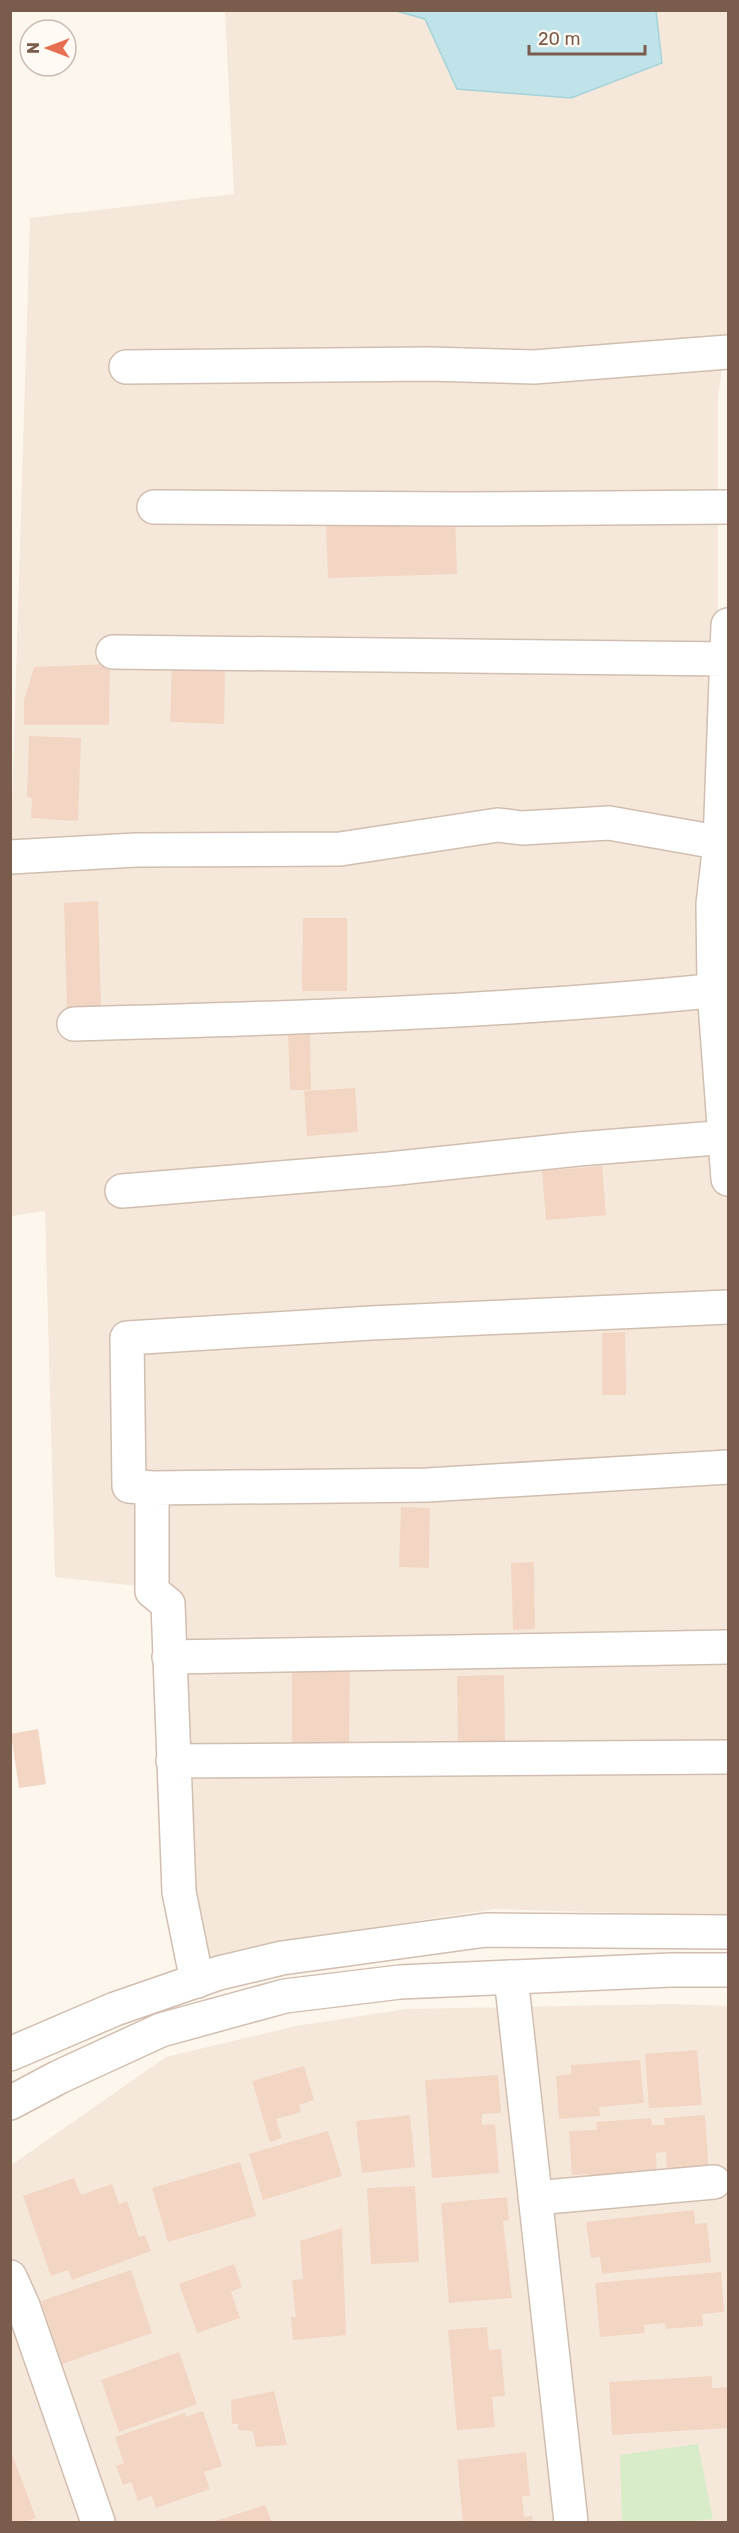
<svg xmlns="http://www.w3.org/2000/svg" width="739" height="2533" font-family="Rubik,sans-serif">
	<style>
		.residential { fill: #f5e8da }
		.green { fill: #d8ecc9 }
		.water { fill: #bfe3e8; stroke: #a5d3da; stroke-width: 1.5 }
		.building { fill: #f3d5c3 }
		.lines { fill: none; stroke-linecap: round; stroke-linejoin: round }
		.minor-casing { stroke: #d1beb0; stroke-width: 36 }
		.tertiary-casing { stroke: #d1beb0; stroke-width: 36 }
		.minor { stroke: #fff; stroke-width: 33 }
		.tertiary { stroke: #fff; stroke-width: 33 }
	</style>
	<rect width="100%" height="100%" fill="#fdf6ec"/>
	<path class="residential" d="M225 11H728V329L718 396V843L728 846V1916L495 1909 272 1943 200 1973 156 1588 55 1577 45 1211 11 1216V838L30 218 234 194Z
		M674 2004 728 2006V2522H11L10 2166 166 2057 296 2026 406 2009Z"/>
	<path class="green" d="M698 2444 713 2519 688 2522H622L620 2455Z"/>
	<path class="water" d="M396 11H656L662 63 571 98 457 89 425 19Z"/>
	<path class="building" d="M455 517 457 574 328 578 326 521Z
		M110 664 109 725H24V701L34 667Z
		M172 666 225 668 224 724 170 722Z
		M29 736 81 738 78 821 31 818 32 798 27 797Z
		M98 901 101 1009 67 1010 64 903Z
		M303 918H347V991H302Z
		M288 1033H310L311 1090H290Z
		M355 1088 358 1132 307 1136 304 1091Z
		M602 1166 606 1215 546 1220 542 1171Z
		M625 1332 626 1395H602V1333Z
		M401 1507 430 1508 429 1568 399 1567Z
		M534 1562 535 1629 513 1630 511 1563Z
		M292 1671H350L349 1747 292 1746Z
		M504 1675 505 1750H458L457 1676Z
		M38 1729 46 1784 19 1788 11 1734Z
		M697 2050 702 2105 649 2108 645 2054Z
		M640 2060 644 2103 599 2107 600 2116 559 2119 556 2076 571 2074V2065Z
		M304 2066 314 2100 299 2105 301 2112 276 2119 282 2138 270 2142 252 2081Z
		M498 2075 501 2113 482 2114V2125L495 2124 499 2173 432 2178 425 2080Z
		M410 2115 415 2167 362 2173 356 2121Z
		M705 2115 709 2174 667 2177 666 2152 656 2153 657 2178 589 2182 588 2174 572 2175 569 2131 597 2130 596 2122 651 2118 652 2125H665L664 2118Z
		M328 2131 342 2176 263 2200 249 2154Z
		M240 2162 256 2216 168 2242 152 2188Z
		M74 2178 81 2195 112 2184 119 2204 127 2201 139 2237 145 2235 151 2251 72 2280 68 2270 51 2276 23 2196Z
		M415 2186 419 2262 371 2264 367 2188Z
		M507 2197 509 2220 503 2221 512 2298 449 2303 441 2203Z
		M694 2210 695 2224 707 2223 711 2262 602 2274 600 2257 591 2258 586 2222Z
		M342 2228 346 2335 293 2340 291 2317H296L292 2280 303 2279 300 2241Z
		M234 2264 242 2287 231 2292 240 2318 197 2333 179 2284Z
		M131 2270 152 2333 62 2364 41 2301Z
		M721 2272 724 2312 702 2314 703 2326 666 2329 665 2323 644 2325 645 2333 600 2337 595 2283Z
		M487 2327 489 2350 501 2349 505 2396 492 2397 495 2427 457 2430 448 2330Z
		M179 2352 197 2404 119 2432 101 2380Z
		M712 2376V2388L728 2387V2428L612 2435 609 2382Z
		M274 2391 287 2445 256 2447 253 2431 238 2430V2424H232L231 2400Z
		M203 2411 222 2466 204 2472 210 2489 156 2508 152 2496 138 2501 131 2482 123 2485 116 2466 124 2463 115 2437 185 2413 186 2417Z
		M11 2451 36 2518 24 2522H10Z
		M526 2452 530 2496H522L524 2517 532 2516 533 2522H463L457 2460Z
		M265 2505 272 2522H212Z"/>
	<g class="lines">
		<g class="minor-casing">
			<path id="minor" d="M126 367 428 364 534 367 728 352
				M154 507 461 509 728 507
				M728 625 720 843 713 904 714 990 728 1179
				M113 652 727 659
				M74 1024C293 1018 511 1012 728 989
				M122 1191 389 1169 578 1149 728 1137
				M152 1488 427 1485 728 1467
				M169 1657 728 1647
				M173 1761 728 1757
				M511 1977 571 2522
				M197 1981 179 1892 168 1604 152 1591V1488L129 1486 127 1338 371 1323 728 1307
				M535 2198 714 2182
				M10 2277 23 2306 98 2522"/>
		</g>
		<g class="tertiary-casing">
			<path id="tertiary" d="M10 857 136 850 340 849 498 825 522 828 609 823 728 844
				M10 2054 115 2009 219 1973 282 1958 486 1930 728 1932
				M10 2103 59 2077 161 2030 285 1996 400 1982 671 1970H728"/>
		</g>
		<use href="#minor" class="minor"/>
		<use href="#tertiary" class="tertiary"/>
	</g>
	<rect width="739" height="2533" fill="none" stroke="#7a5c4d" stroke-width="24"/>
	<g transform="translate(48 48) rotate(270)"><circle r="28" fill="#fffaf3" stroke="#cabbb1" stroke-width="1.5"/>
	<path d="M0-4.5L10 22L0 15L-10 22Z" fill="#e76f51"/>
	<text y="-9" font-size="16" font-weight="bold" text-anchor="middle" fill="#7a5c4d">N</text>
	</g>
	<path d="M529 45v9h116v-9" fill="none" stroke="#7a5c4d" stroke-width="3"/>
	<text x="538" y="45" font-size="18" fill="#7a5c4d" stroke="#fffaf3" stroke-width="4.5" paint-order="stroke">20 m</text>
</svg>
